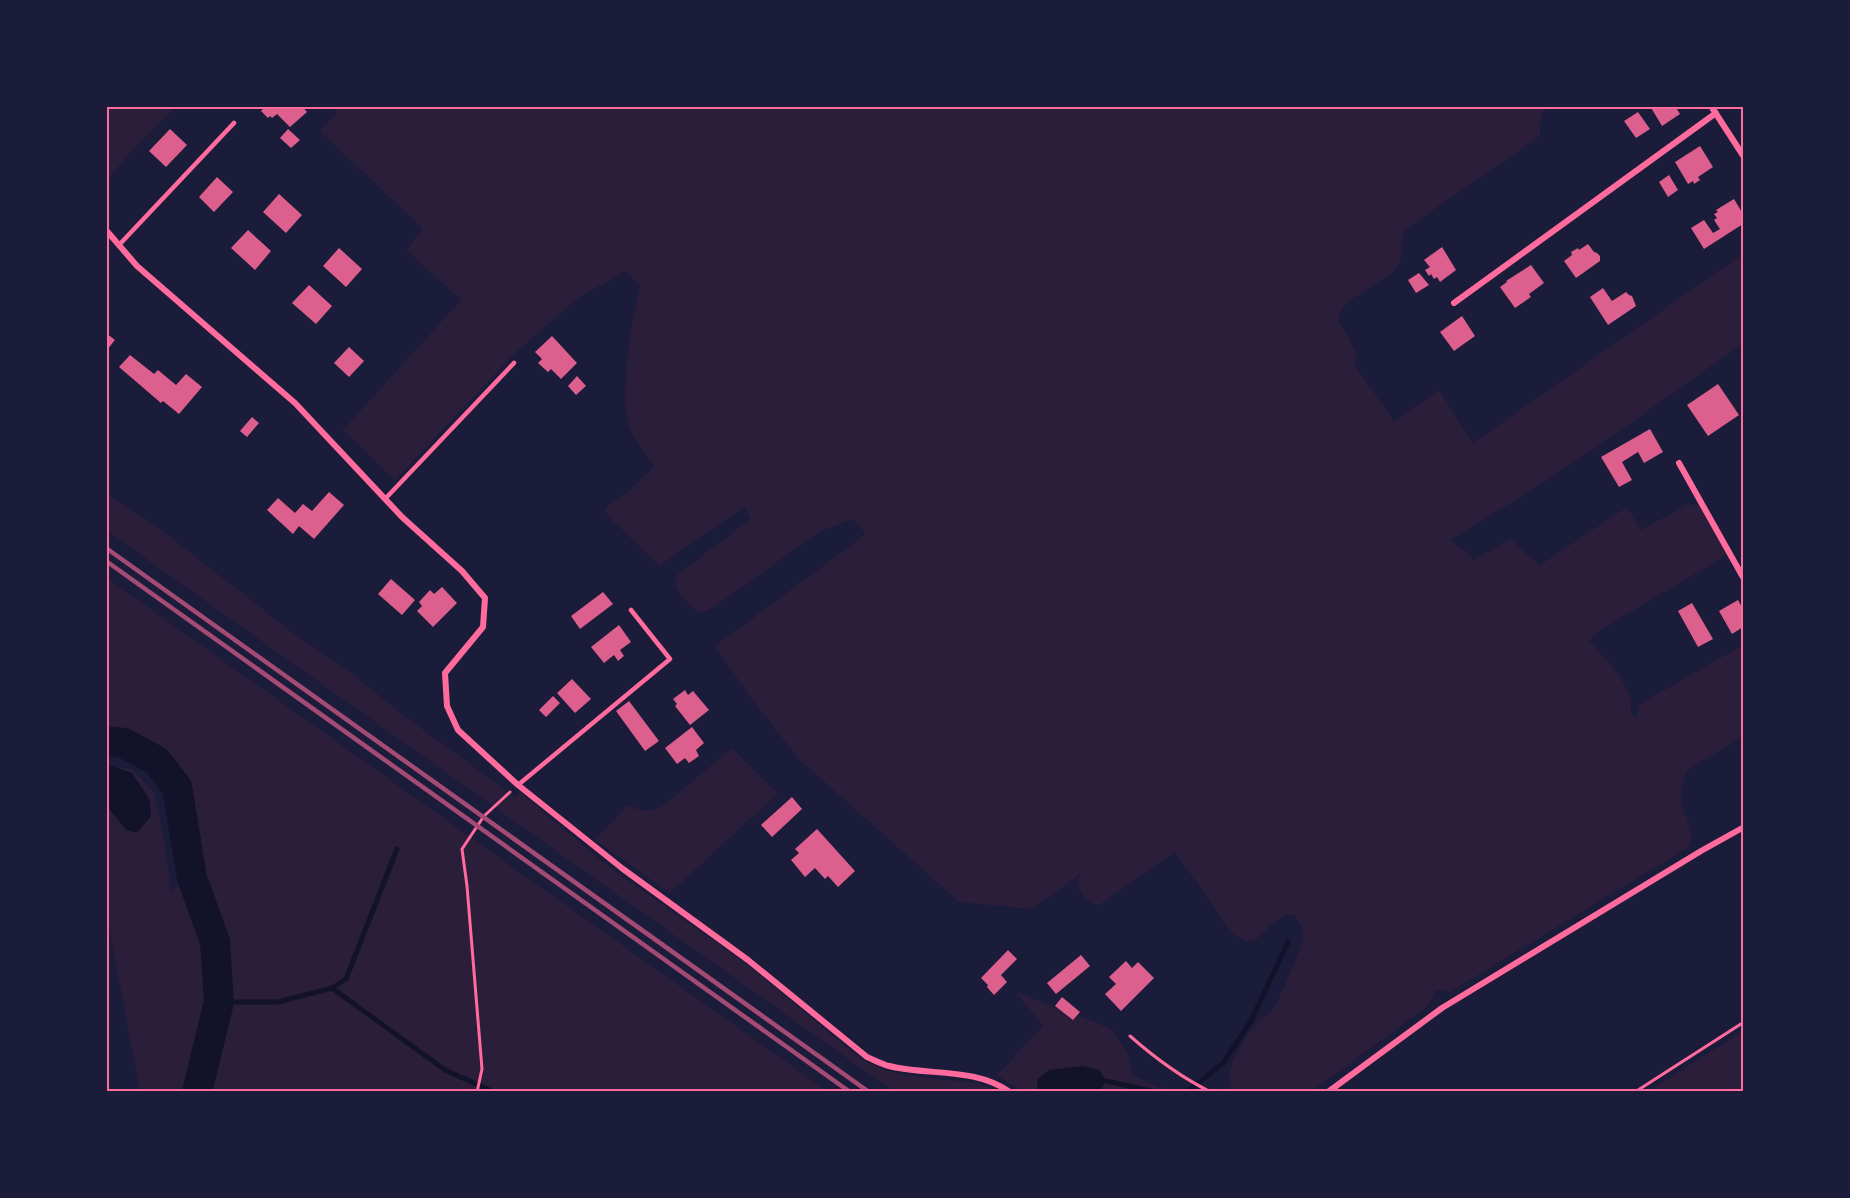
<svg xmlns="http://www.w3.org/2000/svg" width="1850" height="1198" font-family="'Source Serif 4',serif">
	<style>
		.green { fill: #2a1e3b }
		.water { fill: #12122b }
		.lines { fill: none; stroke-linecap: round; stroke-linejoin: round }
		.stream { stroke: #12122b; stroke-width: 5 }
		.river { stroke: #12122b; stroke-width: 30 }
		.building { fill: #dd5f8e }
		.path { stroke: #ff6b9d; stroke-width: 3 }
		.service { stroke: #ff6b9d; stroke-width: 4.5 }
		.minor { stroke: #ff6b9d; stroke-width: 6 }
		.rail { stroke: #a44b75; stroke-width: 4.5 }
		.neatline { fill: none; stroke: #ff6b9d; stroke-width: 2 }
	</style>
	<rect width="100%" height="100%" fill="#1b1b3a"/>
	<path class="green" d="M107 106 175 107 135 147 107 180Z
		M332 106 1547 107 1541 114 1540 136 1403 231 1401 258 1396 270 1352 299 1343 307 1338 319 1355 350 1357 359 1353 363 1394 421 1439 390 1473 443 1743 254V344C1690 380 1639 418 1586 454 1542 484 1496 512 1450 540L1465 551 1473 560 1511 539 1523 551 1540 565 1627 507 1641 530 1686 505 1700 504 1727 555 1600 630 1589 641C1605 657 1625 678 1631 701 1632 706 1630 710 1632 715L1637 717 1640 704 1743 645V736L1686 771C1684 780 1680 792 1681 800 1684 817 1698 832 1687 848L1450 992 1436 990 1428 1006 1312 1091H1232C1222 1068 1245 1038 1259 1021 1263 1016 1269 1014 1273 1009 1279 999 1303 946 1303 936 1303 928 1300 921 1294 915L1286 914C1281 918 1275 922 1270 926 1255 940 1254 948 1233 934L1175 852 1099 905C1087 904 1082 893 1077 884L1080 874 1032 909 959 902 799 759 751 698 715 646 866 534 853 519 821 531 711 609C708 611 705 612 702 612 693 611 677 592 676 584 676 579 676 578 678 574L751 519 744 507 659 566 607 515 605 510 613 501 627 493 654 466C647 455 633 438 629 427 619 395 632 320 640 286L626 271 578 298 513 355 395 480 343 430 461 300 406 250 423 229 320 131 336 114Z
		M106 494 160 529 293 633 359 679 407 718 515 797 520 792 605 864 748 965 858 1057 880 1068 904 1075 977 1083 999 1091H893L107 531Z
		M107 578 827 1091H140L107 917V766L132 769 154 793 164 838 171 891 198 872 185 792 165 760 145 744 122 736 107 734Z
		M732 748 778 793 670 893 595 840 628 805C644 812 647 813 663 806Z
		M1016 992 1112 1029 1128 1055 1132 1075 1168 1091H1021L997 1075 1043 1026Z
		M1743 1031V1091H1649Z"/>
	<path class="water" d="M106 764 132 773 150 800 151 816 137 833 126 830 107 806Z
		M1083 1066 1099 1070 1106 1081 1100 1091H1038L1037 1080 1049 1070Z"/>
	<g class="lines">
		<path class="stream" d="M332 988 346 979 397 849
			M219 1002H278L332 988 445 1070 494 1092
			M1106 1081 1156 1092
			M1187 1092 1223 1063 1251 1021 1288 942"/>
		<path class="river" d="M106 741 124 743 157 761 177 787 192 878 215 942 219 1002 197 1092"/>
	</g>
	<path class="building" d="M261 106H302L307 112 290 127 277 114 272 118 270 116 268 118 261 111 263 109Z
		M1650 106H1675L1680 114 1662 126Z
		M1638 112 1650 129 1636 138 1624 121Z
		M170 129 187 145 166 167 149 151Z
		M288 129 300 140 291 148 280 138Z
		M1700 146 1713 167 1698 177 1700 180 1694 184 1693 181 1688 184 1675 162Z
		M1669 175 1678 190 1668 197 1659 182Z
		M217 177 233 192 214 212 199 197Z
		M279 194 302 215 286 233 263 212Z
		M1734 199 1743 214V224L1704 249 1691 228 1704 220 1713 233 1720 229 1714 220 1717 218 1714 214 1718 212 1716 210Z
		M248 230 271 251 255 270 231 248Z
		M1588 244 1594 252 1597 253 1600 256V261L1576 278 1564 261 1572 255 1571 252 1578 248 1579 250Z
		M1442 247 1456 270 1440 282 1437 277 1434 279 1431 274 1429 276 1425 270 1430 267 1424 260Z
		M339 248 362 269 346 287 323 266Z
		M1531 265 1544 283 1529 294 1531 297 1515 308 1500 287 1507 282 1506 281Z
		M1419 273 1429 285 1416 293 1408 280Z
		M309 285 332 306 316 324 292 303Z
		M1603 288 1612 301 1626 292 1629 295 1632 296 1636 306 1608 325 1590 297Z
		M1462 316 1475 336 1454 351 1440 332Z
		M106 333 115 340 106 351Z
		M552 336 577 363 561 379 551 369 548 372 538 363 542 359 535 352Z
		M349 347 364 361 349 377 334 363Z
		M130 355 154 374 158 370 176 385 186 374 202 387 179 414 163 401 161 403 119 367Z
		M577 376 586 386 576 395 568 386Z
		M1718 384 1739 415 1708 436 1687 405Z
		M252 417 259 423 247 437 240 431Z
		M1650 429 1663 452 1644 463 1638 452 1622 462 1632 480 1619 487 1601 457Z
		M329 492 344 505 314 539 299 526 293 534 267 510 278 498 295 513 303 504 312 511Z
		M391 579 415 600 402 615 378 594Z
		M442 587 457 603 433 627 417 611 422 606 419 602 430 590 434 594Z
		M603 592 613 604 580 629 571 616Z
		M1738 600 1743 609V627L1732 634 1719 611Z
		M1692 603 1713 639 1698 647 1678 611Z
		M619 625 631 642 620 650 624 656 618 661 614 655 604 663 591 647Z
		M572 679 591 699 575 713 557 693Z
		M685 690 688 695 693 691 709 710 690 725 675 706 677 704 673 699Z
		M553 696 560 703 546 717 539 710Z
		M629 701 659 741 645 751 616 711Z
		M692 727 704 743 696 750 699 756 689 763 685 758 677 764 665 748Z
		M792 797 802 809 772 837 761 825Z
		M817 829 855 871 838 887 828 876 825 879 815 868 805 877 791 860 799 853 795 849Z
		M1008 950 1017 959 1001 975 1007 982 994 995 987 987 988 985 981 978Z
		M1081 955 1090 966 1056 994 1047 983Z
		M1126 961 1132 968 1138 962 1154 978 1121 1011 1105 994 1116 984 1109 977Z
		M1062 997 1080 1012 1073 1020 1055 1006Z"/>
	<g class="lines">
		<path class="path" d="M1130 1036C1155 1058 1180 1077 1211 1092
			M477 1092 482 1069 467 886 462 849 484 816 510 792
			M1635 1092 1744 1022"/>
		<path class="service" d="M119 245 234 123
			M385 499 514 363
			M518 785 670 659 631 610"/>
		<path class="minor" d="M1711 106 1744 157
			M106 230 137 266 295 403 402 517 462 571 485 598 483 627 445 673 447 706 458 730 518 785 623 869 748 960 867 1057C874 1060 881 1064 889 1066 929 1076 974 1067 1010 1092
			M1454 303 1716 113
			M1679 463 1744 579
			M1328 1092 1442 1008 1701 851 1744 827"/>
		<path class="rail" d="M106 548 869 1092
			M106 561 850 1092"/>
	</g>
	<rect width="1850" height="1198" fill="none" stroke="#1b1b3a" stroke-width="216"/>
	<rect x="108" y="108" width="1634" height="982" class="neatline"/>
</svg>
